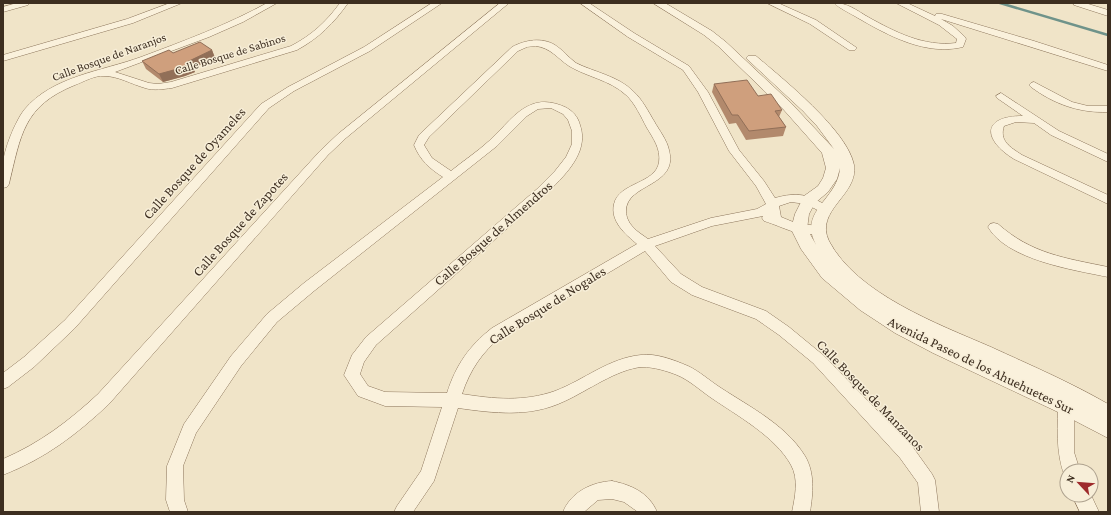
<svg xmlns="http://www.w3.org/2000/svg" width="1111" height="515" font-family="'Crimson Pro',serif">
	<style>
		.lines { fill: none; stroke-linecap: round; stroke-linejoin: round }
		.stream { stroke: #6f938a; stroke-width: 2.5 }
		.minor-casing { stroke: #8d765c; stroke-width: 1 }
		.tertiary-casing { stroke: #8d765c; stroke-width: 1 }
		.minor { fill: #faf1dc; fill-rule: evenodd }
		.tertiary { fill: #faf1dc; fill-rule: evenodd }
		.wall { fill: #b2896c }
		.shaded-wall { fill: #916f58 }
		.building { fill: #cf9f7d; stroke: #916f58 }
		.labels { text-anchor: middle; stroke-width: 3; stroke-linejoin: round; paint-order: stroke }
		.far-street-label { font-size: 12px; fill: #3d2e20; stroke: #f7eed8 }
		.street-label { font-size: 14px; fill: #3d2e20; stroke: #f7eed8 }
	</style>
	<rect width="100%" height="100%" fill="#f0e4c8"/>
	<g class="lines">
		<path class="stream" d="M1000 3 1108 35"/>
		<g class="minor-casing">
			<path id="minor" d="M17 3H29L28 5 3 12V7Z
				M170 3H182L133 23 3 61V55L127 19Z
				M267 3H277L243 22 209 37 115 72 149 83 158 84 171 82 291 46C312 35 326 22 340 3H348C334 23 319 38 297 50L172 88C163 89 154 91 145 88 131 84 118 76 104 76 95 75 83 82 75 85 23 106 21 135 9 184L7 187 3 188C3 180 2 172 3 164 4 149 15 122 24 110 52 76 103 71 141 57 184 41 227 25 267 3Z
				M432 3H442L370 51 294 91 269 108 75 328 34 367 8 387 3 389V373L24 357 65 320 261 104 288 87 364 47Z
				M500 3H509L346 138 328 155 109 404C76 435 46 458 3 475V459C40 443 69 421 98 394L320 151 338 134Z
				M580 3H589L634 33 689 66 708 92 739 150 764 181 775 198C797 192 808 194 827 206L829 209 827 212 823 213 806 204 791 202 779 206 781 217 798 224 822 226 824 229 822 232C801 239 784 227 764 221L762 218 763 216 712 226 655 246 681 274 702 287 766 311 789 327 823 355 912 446 932 474 935 480 939 512H921L918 483 900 458 813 363 779 335 756 319 692 295 671 282 645 251 502 336C482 352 470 370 462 394 494 399 524 402 555 391 584 380 609 358 641 355 656 353 674 360 688 366 699 371 710 381 721 388 750 407 786 425 805 456 815 473 813 493 810 512H792C795 497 799 479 791 465 775 436 736 415 710 397 700 390 689 380 677 375 667 371 654 367 642 367 617 369 587 391 565 401 530 418 494 413 458 408L434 481 413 512H394L397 506 421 471 442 407 385 406 358 396 344 375 352 355 366 337 537 189 555 171 566 157 572 144V131L568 120 563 114 551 108 538 109 527 116 497 146 314 291 277 322 241 366 196 433 183 466 184 500 188 512H170L166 500 167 466 184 424 231 356 267 314 304 283 443 177C430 169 420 160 414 145L419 135 512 47C525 40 542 37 555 45 563 50 569 58 576 63 594 72 618 76 633 91 642 99 648 111 654 121 659 130 667 140 669 150 679 187 626 183 626 211 626 217 629 223 633 227 637 232 643 235 648 239L711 218 757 209 766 204 756 186 729 151 698 92 683 70 628 37ZM536 46C551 48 557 58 569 66 587 77 610 80 626 95 635 103 641 117 647 128 653 138 661 149 659 162 656 184 619 182 614 204 610 221 625 234 637 244L492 328C469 346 456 365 447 393L385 392 368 386 360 374 364 362 376 345 545 195C563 177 590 153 580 125 578 117 573 111 565 107 556 103 544 100 533 104 515 110 503 129 489 141 477 152 463 161 451 171L432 158 424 145 429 137 518 51 527 47Z
				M767 3H778L816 20 857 48 855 50H849L810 24Z
				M834 3C848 3 856 10 868 17 895 32 924 47 956 43L957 39 939 25 896 3H907L935 16 936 14H942L1034 41 1108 65V71L941 19 953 26 965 37 966 39 963 47C926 56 889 36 858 18 850 13 840 9 834 3Z
				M1073 3H1085L1108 10V16L1074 5Z
				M1034 82 1072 102 1088 106H1108V112C1079 113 1054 104 1031 87L1029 85 1031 83Z
				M1001 93 1059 131 1108 154V162L1051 135 1034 123 1016 122 1004 126C999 141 1010 147 1022 155L1108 195V204L1014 159C983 140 981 116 1023 116L997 98 996 96Z
				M994 223 998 224C1032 254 1065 258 1108 267V277C1074 270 1007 260 988 227L990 224Z
				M1066 392 1072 394 1074 399V452L1080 471H1067V478L1065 477C1055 452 1058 425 1058 399L1060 394Z
				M612 481C632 485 649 493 657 512H638L624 502 612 499 598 500 584 512H563C571 492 592 482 612 481Z
				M1072 495H1091L1099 512H1080Z"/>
		</g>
		<g class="tertiary-casing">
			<path id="tertiary" d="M653 3H665L712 31 726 42 791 103 834 149 817 126 803 111 746 58 748 56H756C782 78 848 131 854 165 859 195 814 210 829 241 857 294 938 324 991 347 1030 365 1070 382 1108 404V438L1060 413 933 353 895 333 860 310 822 278 801 249 791 229 795 214 804 196 818 186 823 178 826 168 822 153 783 109 718 46 704 35ZM840 168C838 201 795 211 818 248L807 229 809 214 815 203 828 192 837 179Z"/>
		</g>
		<use href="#minor" class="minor"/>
		<use href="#tertiary" class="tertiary"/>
	</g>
	<path class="wall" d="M212 50 215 58 193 68 195 72 185 76 163 82 146 69 142 61 173 53Z
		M714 84 758 96 782 110 779 117 786 127 783 136 746 140 736 123 729 124 712 92Z"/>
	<path class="shaded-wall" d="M212 50 215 58 193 68 195 72 185 76 163 82 159 74Z"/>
	<path class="building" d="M200 42 212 50 187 62 191 64 181 68 159 74 142 61 169 50 173 53Z
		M747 80 758 96 771 94 782 110 775 111 786 127 749 131 738 115H732L714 84Z"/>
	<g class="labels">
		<g class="far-street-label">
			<text transform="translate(230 54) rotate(-17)" y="4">Calle Bosque de Sabinos</text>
			<text transform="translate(109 57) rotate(-20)" y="4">Calle Bosque de Naranjos</text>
		</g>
		<g class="street-label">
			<text transform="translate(194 163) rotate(-48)" y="5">Calle Bosque de Oyameles</text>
			<text transform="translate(240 224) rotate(-48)" y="5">Calle Bosque de Zapotes</text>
			<text transform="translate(493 233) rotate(-41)" y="5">Calle Bosque de Almendros</text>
			<text transform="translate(547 305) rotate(-32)" y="5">Calle Bosque de Nogales</text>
			<text transform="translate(981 365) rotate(26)" y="5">Avenida Paseo de los Ahuehuetes Sur</text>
			<text transform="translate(871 395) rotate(46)" y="5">Calle Bosque de Manzanos</text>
		</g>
	</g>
	<rect width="1111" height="515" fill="none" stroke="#3d2e20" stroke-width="8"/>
	<g transform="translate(1079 483) rotate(296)"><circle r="19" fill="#f7eed8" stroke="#ada18e"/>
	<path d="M0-3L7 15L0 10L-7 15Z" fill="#9e2a2b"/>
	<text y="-6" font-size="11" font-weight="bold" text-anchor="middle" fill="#3d2e20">N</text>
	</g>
</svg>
